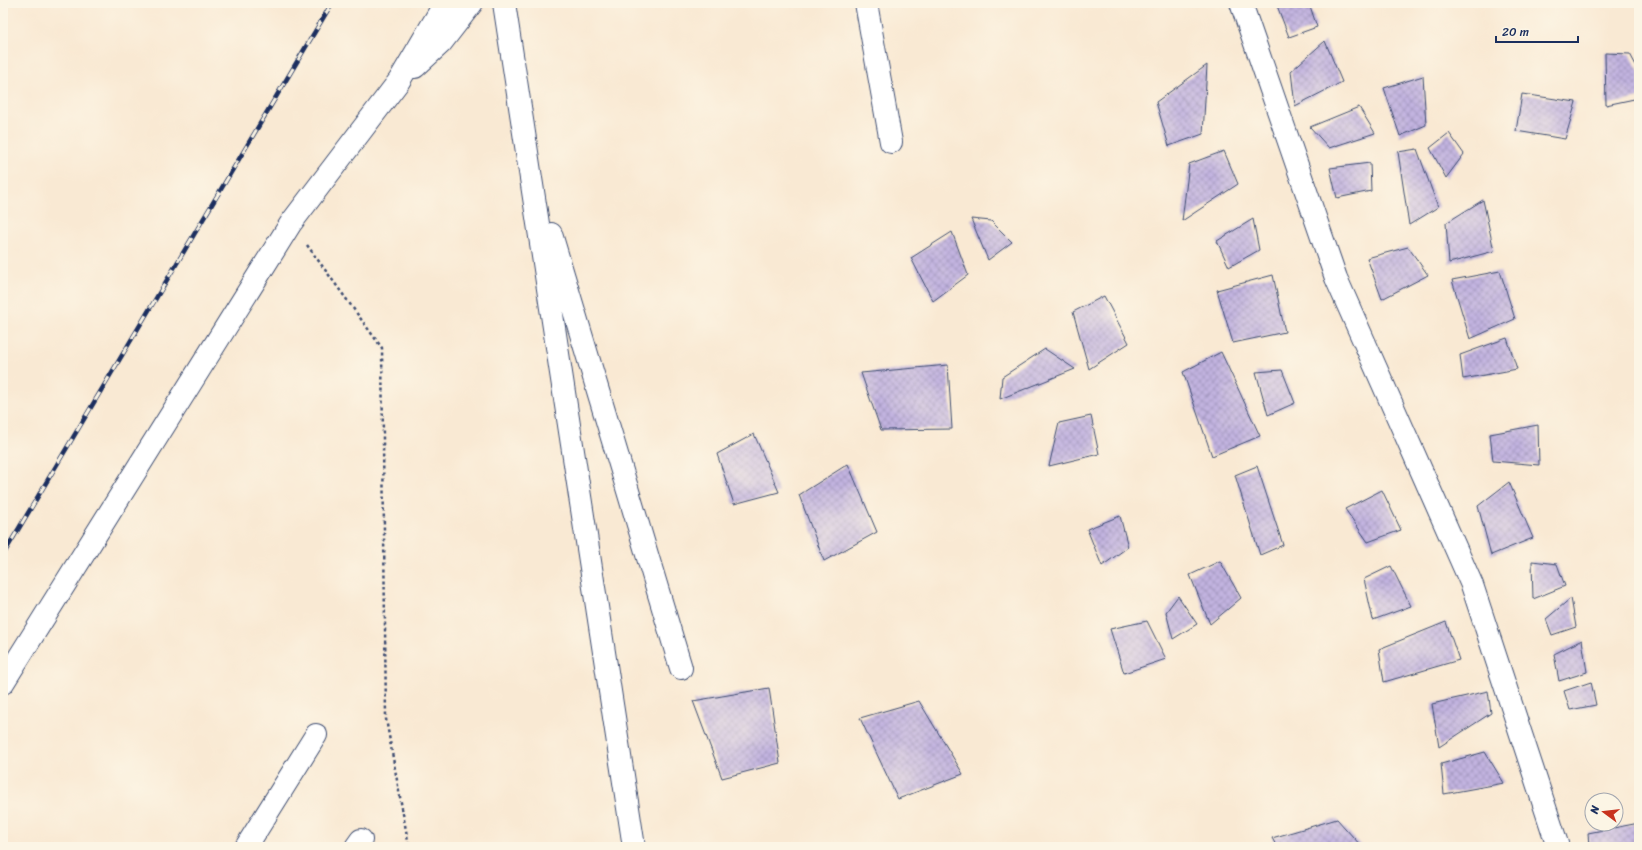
<svg xmlns="http://www.w3.org/2000/svg" width="1642" height="850" font-family="Sriracha,sans-serif">
	<style>
		.building { fill: url(#building-cross-hatch) }
		.lines { fill: none; stroke-linecap: round; stroke-linejoin: round }
		.street-casing { stroke: #3c4b70; stroke-width: 24 }
		.primary-casing { stroke: #3c4b70; stroke-width: 24 }
		.path { stroke: #3c4b70; stroke-width: 2.5; stroke-dasharray: 3 3; stroke-linecap: butt }
		.street { stroke: #fff; stroke-width: 22 }
		.primary { stroke: #fff; stroke-width: 22 }
		.rail-casing { stroke: #1b2f5e; stroke-width: 4.5 }
		.rail { stroke: #fcf5e5; stroke-width: 3; stroke-dasharray: 9; stroke-linecap: butt }
	</style>
	<defs>
		<pattern id="building-cross-hatch" width="8" height="8" patternUnits="userSpaceOnUse"><rect width="8" height="8" fill="#c2b4e0"/><path d="M0 0l8 8M0 8l8-8" fill="none" stroke="#9d93b9"/></pattern>
	</defs>
	<rect width="100%" height="100%" fill="#fcf5e5"/>
	<filter id="ink" filterUnits="userSpaceOnUse"><feTurbulence type="fractalNoise" baseFrequency=".025" numOctaves="2"/><feDisplacementMap in="SourceGraphic" scale="8" xChannelSelector="R" yChannelSelector="G"/><feConvolveMatrix kernelMatrix="1 2 1 2 8 2 1 2 1" color-interpolation-filters="sRGB"/></filter>
	<filter id="wash" filterUnits="userSpaceOnUse"><feTurbulence type="fractalNoise" baseFrequency=".012" numOctaves="4" result="noise"/><feDisplacementMap in="SourceGraphic" scale="16" xChannelSelector="R" yChannelSelector="G"/><feGaussianBlur stdDeviation="0.9" result="paint"/><feColorMatrix in="noise" values="0 0 0 0 0 0 0 0 0 0 0 0 0 0 0 0 0 1.4 0 .05"/><feComposite in="paint" operator="in"/></filter>
	<g filter="url(#wash)">
		<rect width="100%" height="100%" fill="#f9e9d3"/>
		<g id="blocks">
			<path class="building" d="M1276 3H1309L1317 27 1289 37Z
				M1325 41 1342 82 1295 106 1291 71Z
				M1605 53 1630 54 1639 71V98L1606 105Z
				M1207 65 1203 134 1169 146 1156 102Z
				M1423 76 1426 125 1400 136 1384 88Z
				M1522 94 1576 102 1565 139 1516 131Z
				M1359 107 1375 133 1329 148 1310 127Z
				M1449 133 1464 154 1446 178 1430 148Z
				M1417 149 1438 207 1409 225 1398 152Z
				M1224 151 1238 184 1182 221 1189 164Z
				M1370 163 1371 191 1337 198 1330 168Z
				M1483 200 1494 251 1449 263 1446 223Z
				M971 219 991 221 1012 242 988 260Z
				M1253 219 1259 250 1229 267 1217 241Z
				M952 232 968 275 933 301 911 258Z
				M1408 247 1428 275 1382 299 1367 258Z
				M1500 271 1515 319 1470 339 1452 280Z
				M1273 275 1285 332 1233 343 1217 290Z
				M1104 296 1129 343 1089 369 1073 312Z
				M1507 338 1517 369 1463 379 1460 355Z
				M1045 349 1075 369 1000 399 1002 377Z
				M1221 352 1260 436 1212 456 1183 372Z
				M948 365 952 429 881 430 861 373Z
				M1282 370 1295 403 1268 415 1256 372Z
				M1091 416 1099 454 1049 466 1059 423Z
				M1538 425 1539 465 1493 461 1490 434Z
				M754 434 779 492 734 504 717 454Z
				M848 464 877 532 824 561 799 495Z
				M1257 466 1283 545 1260 555 1235 475Z
				M1509 482 1533 538 1491 555 1478 506Z
				M1382 490 1401 530 1368 542 1345 509Z
				M1120 516 1128 547 1102 566 1087 529Z
				M1220 561 1241 598 1210 624 1190 575Z
				M1532 561 1557 564 1565 586 1533 599Z
				M1391 566 1411 606 1373 620 1364 579Z
				M1178 596 1197 624 1173 639 1166 612Z
				M1571 598 1576 627 1552 635 1546 619Z
				M1147 621 1166 659 1124 673 1110 629Z
				M1446 622 1459 660 1384 682 1379 649Z
				M1582 640 1587 672 1559 681 1554 654Z
				M1591 682 1596 705 1570 710 1564 691Z
				M769 688 780 763 722 778 693 701Z
				M1488 691 1491 713 1439 747 1432 704Z
				M919 701 963 774 898 799 860 718Z
				M1485 752 1504 783 1444 794 1441 764Z
				M1337 819 1362 847H1277L1272 838Z
				M1639 823V843L1620 847H1589L1588 833Z"/>
		</g>
	</g>
	<g filter="url(#ink)">
		<use href="#blocks" fill-opacity="0" stroke="#3c4b70" stroke-width="1"/>
		<g class="lines">
			<g class="street-casing">
				<path id="street" d="M504 3 634 847
					M866 3 891 142
					M1241 3 1336 278 1472 585 1558 847
					M551 234 681 668
					M246 847 316 735
					M356 847 361 840"/>
			</g>
			<g class="primary-casing">
				<path id="primary" d="M415 67 441 43 472 3
					M3 683 291 223 399 81 445 3"/>
			</g>
			<path class="path" d="M307 245 382 348 386 719 409 847"/>
			<use href="#street" class="street"/>
			<use href="#primary" class="primary"/>
			<g class="rail-casing">
				<path id="rail" d="M3 555 332 3"/>
			</g>
			<use href="#rail" class="rail"/>
		</g>
	</g>
	<rect width="1642" height="850" fill="none" stroke="#fcf5e5" stroke-width="16"/>
	<g transform="translate(1604 812) rotate(285)"><circle r="19" fill="#fcf5e5" stroke="#a2a6af"/>
	<path d="M0-3L7 15L0 10L-7 15Z" fill="#c8321e"/>
	<text y="-6" font-size="11" font-weight="bold" text-anchor="middle" fill="#1b2f5e">N</text>
	</g>
	<path d="M1496 36v6h82v-6" fill="none" stroke="#1b2f5e" stroke-width="2"/>
	<text x="1502" y="36" font-size="12" fill="#1b2f5e" stroke="#fcf5e5" stroke-width="3" paint-order="stroke">20 m</text>
</svg>
